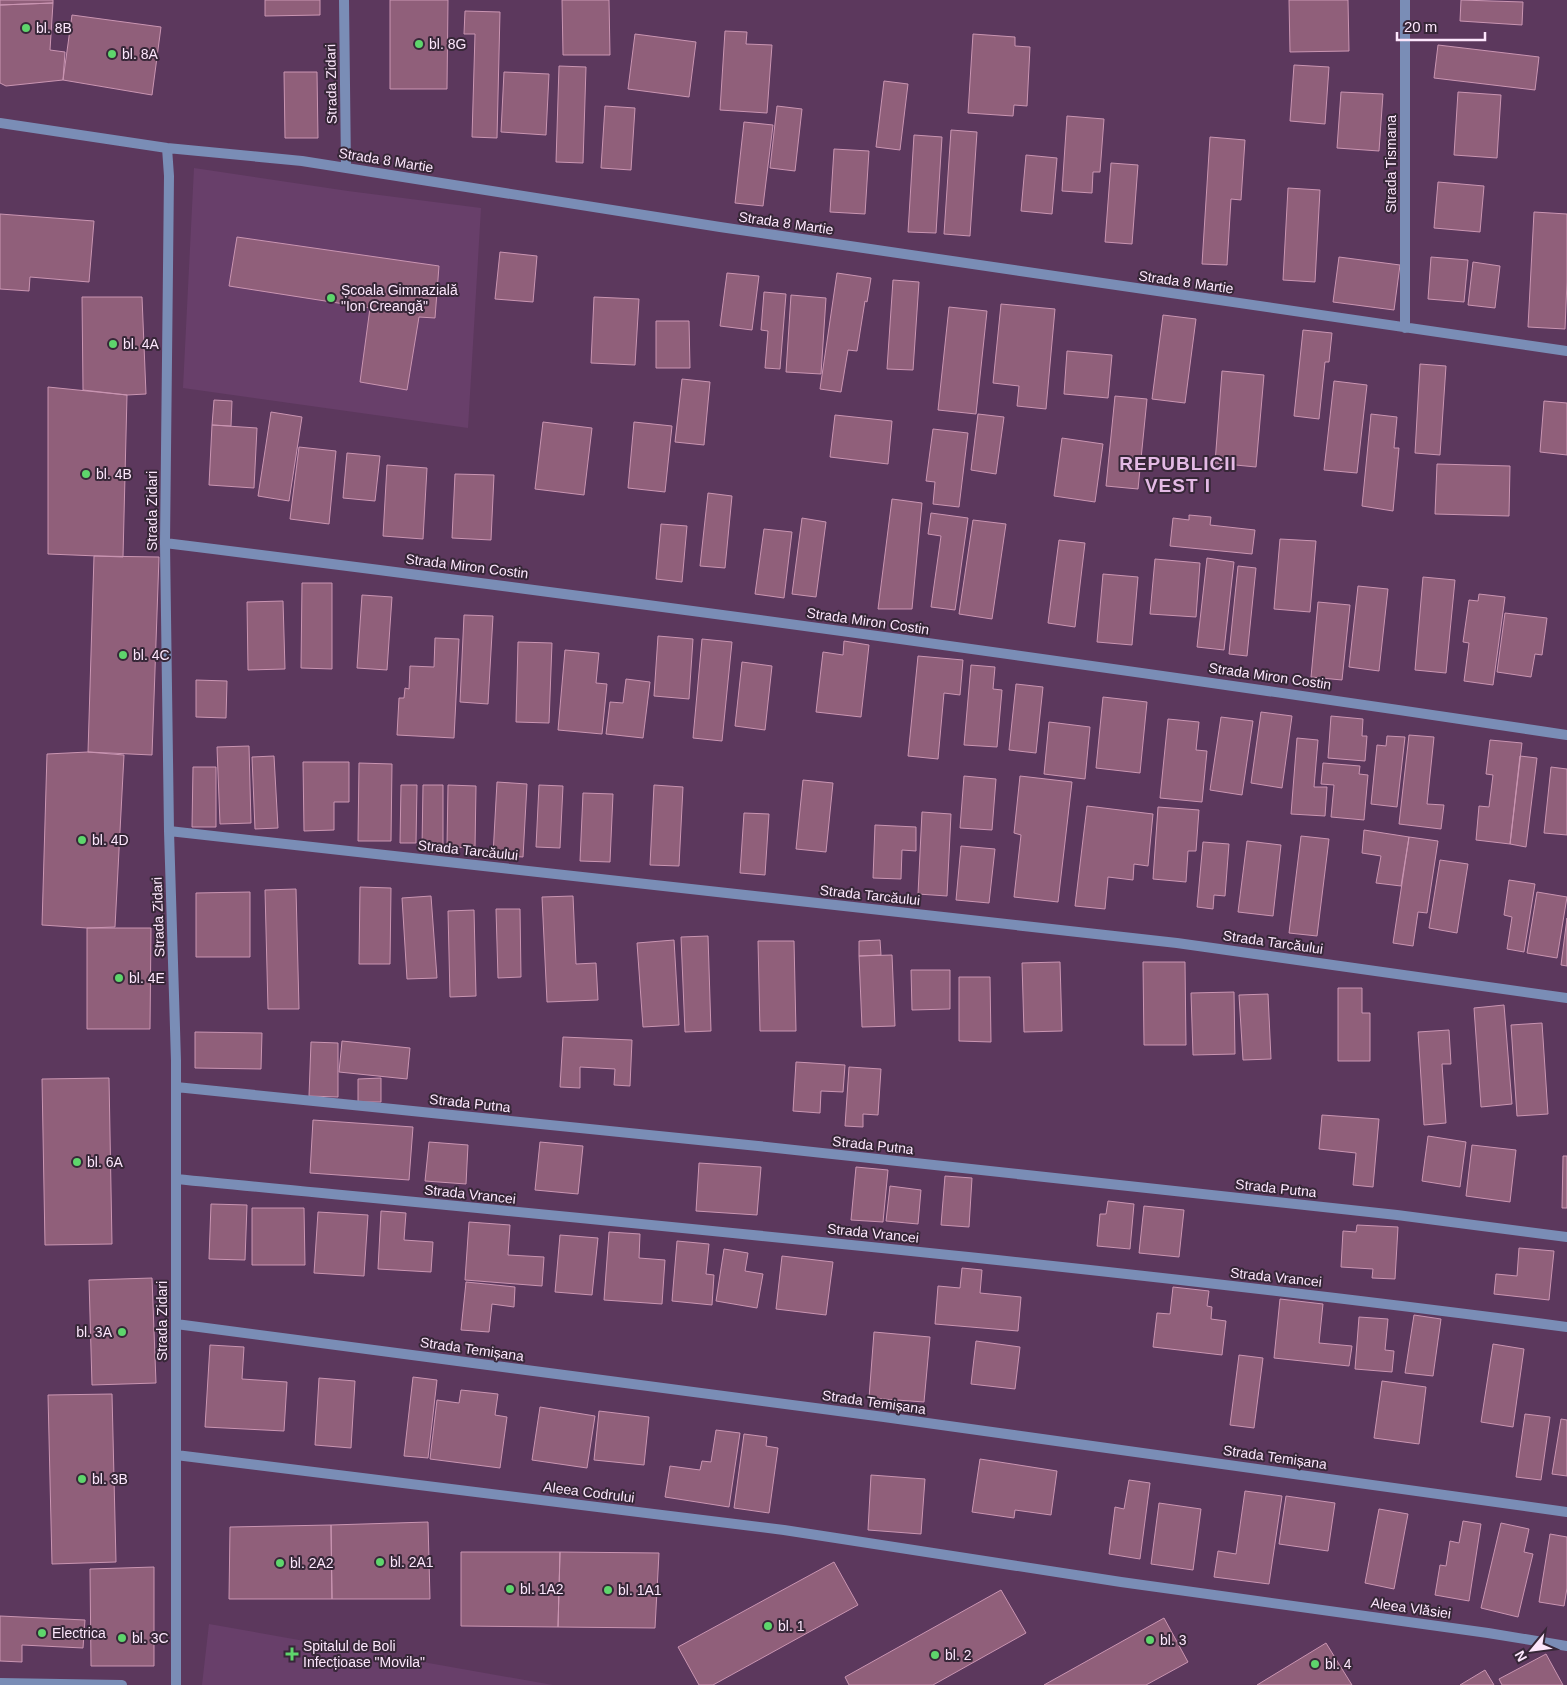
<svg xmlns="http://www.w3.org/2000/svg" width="1567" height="1685" font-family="Arial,sans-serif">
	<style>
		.built { fill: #683f6a }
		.building { fill: #905f7a; stroke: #ca95b2 }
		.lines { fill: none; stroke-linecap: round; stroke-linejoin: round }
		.street { stroke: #7a8db6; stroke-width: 10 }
		.poi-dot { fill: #5ed56c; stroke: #372738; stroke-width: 2 }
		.labels { text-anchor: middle; stroke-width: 4; stroke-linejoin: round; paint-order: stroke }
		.poi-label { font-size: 14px; fill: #fde7fd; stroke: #372738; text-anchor: start }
		.street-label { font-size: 14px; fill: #fde7fd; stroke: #372738 }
		.district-label { font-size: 19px; font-weight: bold; letter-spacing: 1px; fill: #e4bae5; stroke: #372738 }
	</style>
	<rect width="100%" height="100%" fill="#5c385d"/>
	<path class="built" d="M194 168 348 191 481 208 468 428 183 388Z
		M209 1624 553 1685H202Z"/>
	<path class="building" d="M0 0H53V3L0 5Z
		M265 0H320V15L265 16Z
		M390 0H448L447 89H390Z
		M562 0H609L610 55H563Z
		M1289 0H1348L1349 51 1290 52Z
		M1461 0 1523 2 1522 25 1460 21Z
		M53 3 50 50 65 52 63 80 6 86 0 83V5Z
		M465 11 500 12 497 138 472 137 475 34H464Z
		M72 15 161 27 152 95 63 80Z
		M725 31 747 32 746 44 772 45 767 113 720 110Z
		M635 34 696 42 689 97 628 89Z
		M973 34 1015 37V46L1030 47 1027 106 1014 105 1013 116 968 113Z
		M1438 45 1539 57 1535 90 1434 78Z
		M1294 65 1329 67 1325 124 1290 121Z
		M559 66 586 67 583 163 556 162Z
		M284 72H317L318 138H285Z
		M504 72 549 74 546 135 501 132Z
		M884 81 908 84 900 150 876 147Z
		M1341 92 1383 94 1379 151 1337 148Z
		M1458 92 1501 95 1497 158 1454 155Z
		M605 106 635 108 631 170 601 168Z
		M777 106 802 109 795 171 770 168Z
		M1067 116 1104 119 1100 172H1093L1092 193 1062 191Z
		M744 122 773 125 763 206 735 203Z
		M951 130 977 132 970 236 944 234Z
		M914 135 942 137 936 233 908 232Z
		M1210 137 1245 140 1241 200 1231 199 1227 265 1202 264Z
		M834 149 869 151 865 214 830 212Z
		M1026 155 1057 158 1052 214 1021 211Z
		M1111 163 1138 165 1132 244 1105 242Z
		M1438 182 1484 186 1480 232 1434 228Z
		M1288 188 1320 190 1315 282 1283 280Z
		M1534 212 1567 214V281L1565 329 1528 327Z
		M0 214 94 221 89 282 30 277 29 291 0 289Z
		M237 237 439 266 435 318 419 317 407 390 360 382 370 308 229 286Z
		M500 252 537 256 533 302 495 299Z
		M1339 257 1400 265 1394 310 1333 302Z
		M1431 257 1468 260 1464 302 1428 299Z
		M1473 262 1500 266 1495 308 1468 305Z
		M727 273 759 276 752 330 720 326Z
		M837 273 871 278 867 302 865 301 857 351 848 350 841 392 820 389Z
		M893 280 919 282 913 370 887 369Z
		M764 292 786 294 780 369 765 368 768 331 761 330Z
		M791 295 826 298 821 374 786 372Z
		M82 297H142L146 394 127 395 83 390Z
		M594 297 639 299 635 365 591 363Z
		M1001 304 1055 309 1046 409 1017 406 1019 386 993 383Z
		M949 307 987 311 976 414 938 410Z
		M1163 315 1196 319 1185 403 1152 399Z
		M656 321H689L690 368H656Z
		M1303 330 1332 333 1329 362H1325L1319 419 1294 416Z
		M1067 351 1112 355 1108 398 1064 394Z
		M1420 364 1446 366 1440 455 1415 453Z
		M1222 371 1264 375 1256 467 1215 463Z
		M682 379 710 382 704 445 675 442Z
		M1334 381 1367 385 1357 473 1324 470Z
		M48 387 127 395 123 557 48 554Z
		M1115 396 1147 399 1138 489 1106 486Z
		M214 400 232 401 231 426 212 425Z
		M1544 401 1567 403V455L1540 452Z
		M271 412 302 417 289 501 258 496Z
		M978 414 1004 417 996 474 971 470Z
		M1371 414 1397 417 1394 448H1399L1393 511 1362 506Z
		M835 415 892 421 888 464 830 457Z
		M543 422 592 428 584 495 535 489Z
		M634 422 672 426 665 492 628 488Z
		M212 425 257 428 254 488 209 485Z
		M933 429 968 433 959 507 933 504 935 482 926 481Z
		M1062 438 1103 444 1095 502 1054 496Z
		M299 447 336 451 329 524 290 519Z
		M347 453 380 456 375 501 343 498Z
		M1437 464 1510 466 1509 516 1435 514Z
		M387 465 427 468 423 539 383 536Z
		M455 474 494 475 491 540 452 538Z
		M708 493 732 496 725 568 700 566Z
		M892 499 922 503 912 609H878Z
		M931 513 968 518 955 610 931 607 941 536 928 534Z
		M1189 515 1211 517 1210 525 1255 530 1252 554 1170 546 1173 518 1189 520Z
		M802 518 826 522 816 597 792 594Z
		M973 520 1006 524 992 619 959 614Z
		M661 524 687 526 682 582 656 579Z
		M764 529 792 532 784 598 755 594Z
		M1280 539 1316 541 1310 612 1274 609Z
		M1059 540 1085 543 1075 627 1048 623Z
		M94 556 159 557 152 755 88 752Z
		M1207 558 1234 562 1224 650 1197 647Z
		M1155 559 1200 563 1196 617 1150 614Z
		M1238 566 1256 568 1247 656 1229 654Z
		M1103 574 1138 577 1132 645 1097 642Z
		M1423 577 1455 580 1446 673 1415 670Z
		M302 583H332V669L301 668Z
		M1358 586 1388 589 1379 671 1349 667Z
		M1479 594 1505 597 1493 685 1464 681 1469 643 1463 642 1469 600 1478 601Z
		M362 595 392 597 387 670 357 668Z
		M283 601 285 669 248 670 247 602Z
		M1318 602 1350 605 1342 680 1311 677Z
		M1505 613 1547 618 1542 655 1535 654 1531 677 1497 672Z
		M464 615 493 616 488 704 460 702Z
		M658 636 693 639 689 699 654 696Z
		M435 638 459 639 454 738 397 735 399 698H404L405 688 409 689 410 666 434 667Z
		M702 639 732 642 722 741 693 738Z
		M844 641 869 645 861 717 816 712 823 652 843 655Z
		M518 642 552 643 549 723 516 722Z
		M565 650 599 653 596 683 607 684 602 734 558 730Z
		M918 656 963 660 960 695 944 693 938 759 908 756Z
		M742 662 772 666 765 730 735 726Z
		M971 665 995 667 993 689 1002 690 997 747 964 745Z
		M626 679 650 682 643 738 606 734 610 702 623 703Z
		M196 680 227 681 226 718 196 717Z
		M1016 684 1043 687 1036 753 1009 750Z
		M1103 697 1147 702 1140 773 1096 768Z
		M1261 712 1292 716 1282 788 1251 783Z
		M1331 716 1363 719 1362 736H1367L1365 761 1328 758Z
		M1221 717 1253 721 1242 795 1210 790Z
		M1168 719 1199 722 1196 750 1207 751 1202 802 1160 798Z
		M1049 722 1090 727 1085 779 1044 774Z
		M1409 735 1434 737 1427 804 1444 805 1441 829 1399 824Z
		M1387 736 1405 737 1397 807 1371 804 1377 745 1386 746Z
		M1297 738 1318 740 1314 787H1327L1325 816 1291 814Z
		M1490 740 1522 743 1510 844 1476 840 1479 806 1489 807 1493 775 1486 774Z
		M249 746 251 823 220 824 217 747Z
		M88 752 124 755 115 927 87 928 42 925 47 754Z
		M274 756 278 828 255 829 252 757Z
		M1520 756 1537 758 1526 847 1510 844Z
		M303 762H349V802H334V830L304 831Z
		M359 763 392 764 391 841H358Z
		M1323 763 1360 766 1359 774 1368 775 1364 820 1331 817 1334 785 1321 784Z
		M193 767H216V827H192Z
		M1551 767 1567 769V835L1544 833Z
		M964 776 996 779 992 830 960 828Z
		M1020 776 1072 782 1058 902 1014 897 1021 835 1014 833Z
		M803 780 833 783 826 852 796 849Z
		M497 782 527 784 523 857 493 855Z
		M401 785H417L416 843H400Z
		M423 785H443V847H422Z
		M448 785 476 786 475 848 447 847Z
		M539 785 563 786 560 848 536 847Z
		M654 785 683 787 679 866 650 865Z
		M583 793 613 794 610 862 580 861Z
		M1087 806 1153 814 1148 866 1134 864 1133 880 1108 877 1105 909 1075 906Z
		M1158 807 1199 810 1196 851H1188L1186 882 1153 879Z
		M922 812 951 814 947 896 918 894Z
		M744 813 769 814 765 875 740 873Z
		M875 825 916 827V851L902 850 901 879 873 878Z
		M1364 830 1409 837 1401 886 1376 883 1381 856 1362 853Z
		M1301 836 1329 839 1317 936 1289 933Z
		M1409 837 1438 841 1427 913 1418 912 1413 946 1393 943Z
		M1247 841 1281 845 1273 916 1238 912Z
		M1203 842 1229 844 1225 896 1214 895 1213 909 1197 907Z
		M961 846 995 849 989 903 956 900Z
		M1440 860 1468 864 1457 933 1429 928Z
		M1509 880 1535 884 1524 952 1507 949 1512 917 1504 915Z
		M360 887 391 888 390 964H359Z
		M296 889 299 1009H268L265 890Z
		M250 892V957H196V893Z
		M1537 892 1567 897 1557 958 1527 953Z
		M431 896 437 978 407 979 402 898Z
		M573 896 576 964 596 963 598 1000 547 1002 542 897Z
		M496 909H520L521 977 498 978Z
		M474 910 476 996 450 997 448 911Z
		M1567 918V966L1561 965Z
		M87 928H151L150 1029H87Z
		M708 936 711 1031 685 1032 681 937Z
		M674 940 679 1025 643 1027 637 943Z
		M880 940 881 955 859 956V941Z
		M758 941H794L796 1031H760Z
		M892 955 895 1026 862 1027 859 956Z
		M1060 962 1062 1031 1024 1032 1022 963Z
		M1143 962H1185L1186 1045H1144Z
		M911 970H950V1009L912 1010Z
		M959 977H990L991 1042 959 1041Z
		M1338 988H1362V1013H1370V1061H1338Z
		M1234 992 1235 1054 1193 1055 1191 993Z
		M1268 994 1271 1059 1243 1060 1239 995Z
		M1504 1005 1512 1104 1481 1107 1474 1008Z
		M1542 1023 1548 1114 1517 1116 1511 1025Z
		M1449 1030 1451 1064H1442L1446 1123 1424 1125 1418 1032Z
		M195 1032 262 1033 261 1069 195 1068Z
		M563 1037 632 1040 630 1086 614 1085 615 1069 580 1067V1088L560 1087Z
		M342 1041 410 1048 407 1079 339 1072Z
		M311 1042 338 1043V1097L309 1096Z
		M796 1062 845 1065 843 1092 821 1091 820 1113 793 1111Z
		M849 1067 881 1069 878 1115 863 1114V1127L845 1126Z
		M109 1078 112 1244 45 1245 42 1079Z
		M381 1078V1102H358V1079Z
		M1322 1115 1379 1119 1373 1187 1353 1185 1356 1153 1319 1149Z
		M313 1120 413 1127 409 1180 310 1173Z
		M1428 1136 1466 1142 1460 1187 1422 1181Z
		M429 1142 468 1145 466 1184 425 1181Z
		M540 1142 583 1146 578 1194 535 1190Z
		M1472 1145 1516 1150 1510 1202 1466 1196Z
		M1563 1156H1567V1208H1562Z
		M699 1163 761 1167 757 1215 696 1211Z
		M856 1167 888 1170 883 1222 851 1220Z
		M945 1176 972 1178 969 1227 941 1225Z
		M890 1186 921 1190 918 1224 886 1221Z
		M1108 1201 1134 1204 1130 1249 1097 1246 1100 1214H1106Z
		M211 1204 247 1205 245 1260 209 1259Z
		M1144 1206 1184 1210 1179 1257 1139 1253Z
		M252 1208H304L305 1265H252Z
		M381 1211 406 1213 404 1240 433 1242 431 1272 378 1269Z
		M318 1212 368 1215 364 1276 314 1273Z
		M469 1222 510 1225 508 1255 544 1257 542 1286 465 1280Z
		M1357 1225 1398 1227 1395 1279 1372 1278 1373 1269 1341 1267 1343 1231 1356 1232Z
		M609 1232 640 1234 639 1258 665 1260 662 1304 604 1300Z
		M560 1235 598 1238 592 1295 555 1292Z
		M677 1241 709 1244 706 1274 714 1275 712 1305 672 1301Z
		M1519 1248 1554 1251 1549 1300 1494 1294 1496 1274 1517 1276Z
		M724 1249 748 1253 745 1271 763 1274 757 1308 716 1301Z
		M782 1256 833 1262 826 1315 776 1309Z
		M962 1268 982 1270 980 1293 1021 1297 1018 1331 935 1324 938 1286 960 1288Z
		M152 1278 156 1383 92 1385 89 1280Z
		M466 1282 515 1287 514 1307 492 1304 489 1332 461 1330Z
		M1173 1287 1209 1291 1207 1306 1212 1307 1211 1319 1226 1321 1222 1355 1153 1347 1157 1313 1170 1314Z
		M1280 1299 1323 1304 1319 1343 1352 1346 1349 1366 1274 1358Z
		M1414 1315 1441 1319 1433 1376 1405 1373Z
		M1359 1317 1388 1319 1385 1350 1394 1351 1392 1372 1355 1369Z
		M874 1332 930 1337 924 1402 869 1398Z
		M976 1341 1020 1347 1015 1389 971 1384Z
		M1493 1344 1524 1349 1513 1427 1481 1422Z
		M210 1345 244 1347 242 1379 287 1382 284 1431 205 1427Z
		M1239 1355 1263 1358 1254 1428 1230 1425Z
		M413 1377 437 1380 428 1458 404 1456Z
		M319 1378 355 1381 351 1448 315 1445Z
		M1382 1381 1426 1387 1419 1444 1374 1438Z
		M461 1390 498 1394 495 1415 507 1417 500 1468 430 1459 437 1400 459 1403Z
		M112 1394 116 1562 52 1564 48 1395Z
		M540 1407 595 1416 587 1468 532 1460Z
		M599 1411 649 1417 644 1465 594 1460Z
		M1525 1414 1550 1417 1541 1480 1516 1477Z
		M1561 1419 1567 1420V1476L1552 1474Z
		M716 1430 740 1433 729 1507 665 1497 670 1466 700 1470 702 1461 711 1462Z
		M744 1434 767 1437 766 1446 778 1448 769 1513 734 1508Z
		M980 1459 1057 1471 1051 1515 1015 1510 1014 1518 972 1512Z
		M871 1475 925 1479 921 1534 868 1530Z
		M1129 1480 1150 1483 1140 1559 1109 1554 1115 1507 1124 1509Z
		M1245 1491 1282 1496 1269 1584 1214 1577 1218 1551 1236 1554Z
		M1286 1496 1335 1503 1328 1551 1279 1544Z
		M1159 1503 1201 1509 1193 1570 1151 1564Z
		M1379 1509 1408 1514 1394 1589 1365 1583Z
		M1463 1521 1481 1524 1469 1601 1435 1595 1440 1565 1446 1566 1450 1541 1459 1543Z
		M428 1522 430 1599H332L331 1525Z
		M1501 1523 1529 1529 1524 1552 1533 1554 1518 1617 1481 1608Z
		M331 1525 332 1599H229L230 1527Z
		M1550 1534 1567 1537V1588L1564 1606 1539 1602Z
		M461 1552H560L558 1627 461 1626Z
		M560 1552 659 1553 655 1628 558 1627Z
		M834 1562 858 1605 713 1685H699L678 1647Z
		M154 1567V1666H91L90 1569Z
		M1001 1590 1026 1633 933 1685H849L845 1677Z
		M0 1616 85 1620 83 1648 22 1645V1662L0 1661Z
		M1164 1618 1188 1662 1146 1685H1044Z
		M1326 1643 1352 1685H1257Z
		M1546 1654 1563 1685H1502L1499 1679Z
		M1485 1670 1494 1685H1460Z"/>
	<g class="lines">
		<path class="street" d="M344 0 346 168
			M1405 0V328
			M0 123 167 148 302 161 720 227 1567 351
			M167 148 169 176 165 543 169 831 176 1061V1685
			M165 543C633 601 1100 665 1567 735
			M169 831 1177 943 1567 998
			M176 1087 758 1146 1397 1215 1567 1237
			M176 1179C640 1224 1105 1266 1567 1327
			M176 1324 884 1417 1567 1512
			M176 1455 784 1530 1121 1582 1488 1633 1567 1646
			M0 1683 122 1685"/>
	</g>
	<g class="poi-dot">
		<circle cx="26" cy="28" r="5"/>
		<circle cx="419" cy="44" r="5"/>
		<circle cx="112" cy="54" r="5"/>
		<circle cx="331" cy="298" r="5"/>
		<circle cx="113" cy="344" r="5"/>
		<circle cx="86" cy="474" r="5"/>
		<circle cx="123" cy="655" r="5"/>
		<circle cx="82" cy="840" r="5"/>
		<circle cx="119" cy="978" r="5"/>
		<circle cx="77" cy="1162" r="5"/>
		<circle cx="122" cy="1332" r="5"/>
		<circle cx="82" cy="1479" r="5"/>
		<circle cx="380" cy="1562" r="5"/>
		<circle cx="280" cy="1563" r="5"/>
		<circle cx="510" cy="1589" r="5"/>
		<circle cx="608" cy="1590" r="5"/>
		<circle cx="768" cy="1626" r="5"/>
		<circle cx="42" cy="1633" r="5"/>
		<circle cx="122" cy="1638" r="5"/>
		<circle cx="1150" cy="1640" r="5"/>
		<path d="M289.5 1646.5h5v5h5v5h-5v5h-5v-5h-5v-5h5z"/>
		<circle cx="935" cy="1655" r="5"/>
		<circle cx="1315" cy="1664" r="5"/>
	</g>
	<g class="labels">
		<g class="poi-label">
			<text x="36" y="33">bl. 8B</text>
			<text x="429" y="49">bl. 8G</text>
			<text x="122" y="59">bl. 8A</text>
			<text x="341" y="295">Școala Gimnazială<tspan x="341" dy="16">"Ion Creangă"</tspan></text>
			<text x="123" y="349">bl. 4A</text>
			<text x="96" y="479">bl. 4B</text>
			<text x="133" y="660">bl. 4C</text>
			<text x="92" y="845">bl. 4D</text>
			<text x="129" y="983">bl. 4E</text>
			<text x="87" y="1167">bl. 6A</text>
			<text x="112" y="1337" text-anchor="end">bl. 3A</text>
			<text x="92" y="1484">bl. 3B</text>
			<text x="390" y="1567">bl. 2A1</text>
			<text x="290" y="1568">bl. 2A2</text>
			<text x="520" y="1594">bl. 1A2</text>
			<text x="618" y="1595">bl. 1A1</text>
			<text x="778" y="1631">bl. 1</text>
			<text x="52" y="1638">Electrica</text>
			<text x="132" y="1643">bl. 3C</text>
			<text x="1160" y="1645">bl. 3</text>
			<text x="303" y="1651">Spitalul de Boli<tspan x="303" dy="16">Infecțioase "Movila"</tspan></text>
			<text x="945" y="1660">bl. 2</text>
			<text x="1325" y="1669">bl. 4</text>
		</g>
		<g class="street-label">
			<text transform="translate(331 84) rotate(-91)" y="5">Strada Zidari</text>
			<text transform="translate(386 160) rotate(9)" y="5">Strada 8 Martie</text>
			<text transform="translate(1391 164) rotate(-90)" y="5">Strada Tismana</text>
			<text transform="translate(786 223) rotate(8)" y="5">Strada 8 Martie</text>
			<text transform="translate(1186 282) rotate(8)" y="5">Strada 8 Martie</text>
			<text transform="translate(152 511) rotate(-90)" y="5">Strada Zidari</text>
			<text transform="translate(467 566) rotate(7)" y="5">Strada Miron Costin</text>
			<text transform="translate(868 621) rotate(8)" y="5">Strada Miron Costin</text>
			<text transform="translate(1270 676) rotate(8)" y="5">Strada Miron Costin</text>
			<text transform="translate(468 850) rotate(6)" y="5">Strada Tarcăului</text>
			<text transform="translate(870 895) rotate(6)" y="5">Strada Tarcăului</text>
			<text transform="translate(158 917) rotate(-92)" y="5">Strada Zidari</text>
			<text transform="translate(1273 942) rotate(8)" y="5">Strada Tarcăului</text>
			<text transform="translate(470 1103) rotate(6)" y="5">Strada Putna</text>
			<text transform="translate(873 1145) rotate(6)" y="5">Strada Putna</text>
			<text transform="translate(1276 1188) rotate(6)" y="5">Strada Putna</text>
			<text transform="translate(470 1194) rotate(6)" y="5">Strada Vrancei</text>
			<text transform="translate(873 1233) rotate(6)" y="5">Strada Vrancei</text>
			<text transform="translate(1276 1277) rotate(6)" y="5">Strada Vrancei</text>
			<text transform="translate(162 1321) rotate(-90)" y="5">Strada Zidari</text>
			<text transform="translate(472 1349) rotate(8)" y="5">Strada Temișana</text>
			<text transform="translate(874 1402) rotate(8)" y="5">Strada Temișana</text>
			<text transform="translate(1275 1457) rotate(8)" y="5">Strada Temișana</text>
			<text transform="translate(589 1492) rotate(7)" y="5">Aleea Codrului</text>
			<text transform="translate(1411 1608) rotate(8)" y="5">Aleea Vlăsiei</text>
		</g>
		<g class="district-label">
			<text x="1178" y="470">REPUBLICII<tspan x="1178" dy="22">VEST I</tspan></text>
		</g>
	</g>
	<g transform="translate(1532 1650) rotate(241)" stroke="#372738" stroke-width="4" paint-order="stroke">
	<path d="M0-4L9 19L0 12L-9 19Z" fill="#fde7fd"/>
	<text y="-8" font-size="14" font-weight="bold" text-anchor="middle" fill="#fde7fd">N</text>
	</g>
	<path d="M1397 32v8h88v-8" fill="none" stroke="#fde7fd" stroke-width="2.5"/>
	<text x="1404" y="32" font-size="15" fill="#fde7fd" stroke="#372738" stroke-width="4" paint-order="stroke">20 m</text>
</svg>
